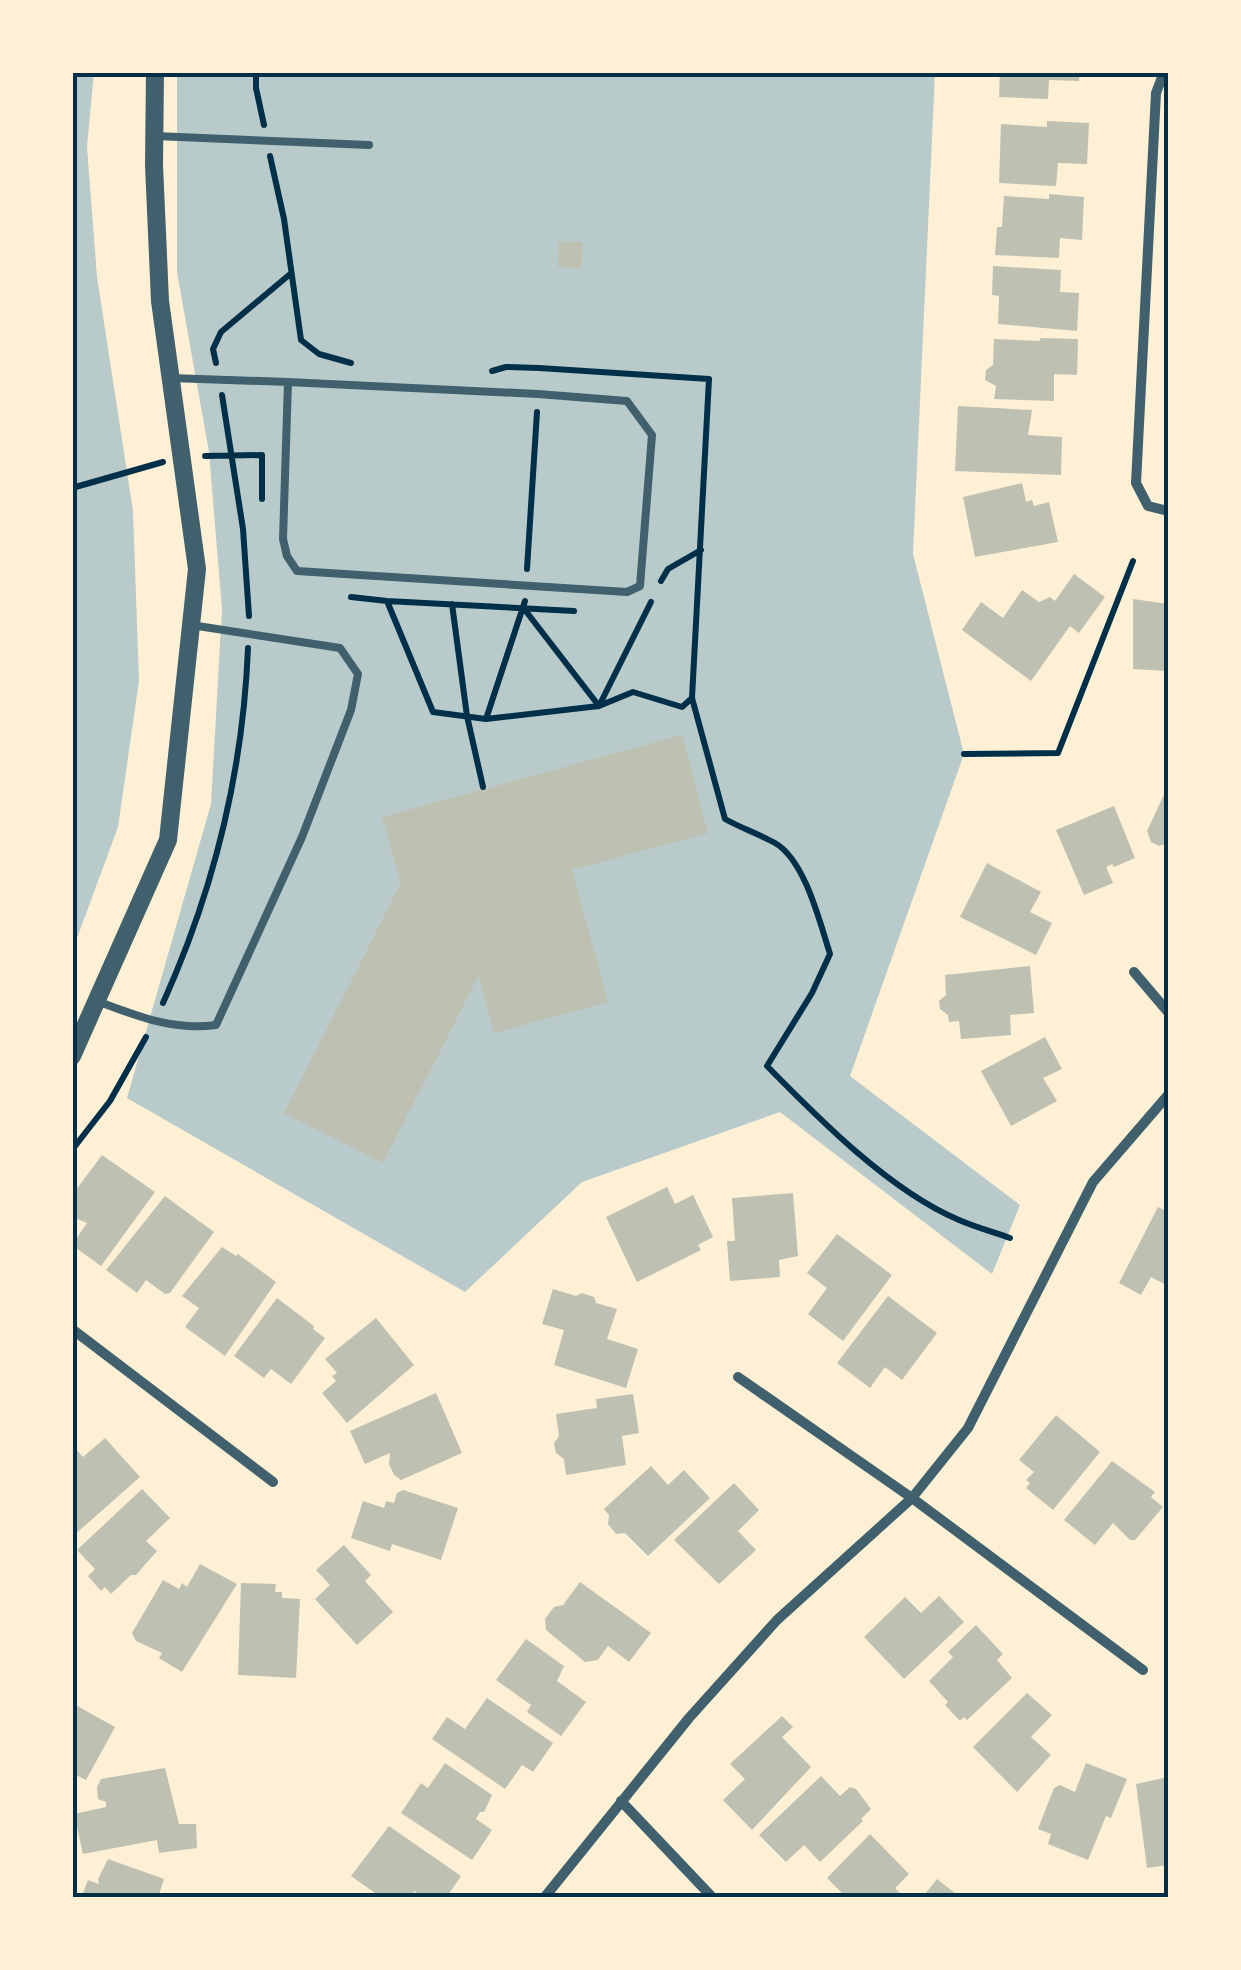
<svg xmlns="http://www.w3.org/2000/svg" width="1241" height="1970" font-family="Bitter,serif">
	<style>
		.green { fill: #b9caca }
		.building { fill: #bec0b2 }
		.lines { fill: none; stroke-linecap: round; stroke-linejoin: round }
		.path { stroke: #003049; stroke-width: 6 }
		.service { stroke: #3f606c; stroke-width: 8 }
		.minor { stroke: #3f606c; stroke-width: 10 }
		.tertiary { stroke: #3f606c; stroke-width: 18 }
		.neatline { fill: none; stroke: #003049; stroke-width: 4 }
	</style>
	<rect width="100%" height="100%" fill="#fdf0d5"/>
	<path class="green" d="M94 72 87 147 97 277 133 511 139 681 118 827 73 949 72 73Z
		M177 73H935L913 554 964 754 850 1076 1020 1205 992 1274 780 1112 582 1182 465 1292 127 1098 211 804 222 609 209 452 177 272Z"/>
	<path class="building" d="M1000 72H1080L1079 81 1049 80 1048 99 999 97Z
		M1047 121 1089 123 1087 164 1058 163 1056 186 999 183 1001 124 1047 127Z
		M1049 194 1084 197 1082 240 1060 238 1059 258 995 255 997 227H1002L1004 196 1049 199Z
		M559 241 583 242 581 268 558 267Z
		M993 266 1061 270 1060 292 1079 293 1077 331 998 324 999 296 992 295Z
		M1040 338 1078 339 1077 375 1054 374V401L994 399 996 386 985 380 986 370 993 365 994 339 1040 341Z
		M958 406 1032 410 1028 435 1062 437 1061 475 955 471Z
		M1022 483 1026 502 1032 500 1034 506 1049 502 1058 542 975 557 963 497Z
		M1074 574 1105 597 1079 633 1070 626 1031 681 962 630 981 602 1003 618 1022 590 1039 602 1050 597 1055 601Z
		M1133 599 1168 604V671L1133 669Z
		M682 735 708 833 572 870 608 1002 494 1033 479 975 383 1163 284 1113 401 883 382 817Z
		M1168 786V843L1159 846 1151 842 1147 831Z
		M1114 806 1135 858 1114 867 1112 864 1106 867 1113 883 1084 895 1056 830Z
		M987 863 1041 892 1030 912 1052 923 1036 955 960 917Z
		M1030 966 1034 1013 1010 1015 1011 1035 961 1039 959 1021 949 1022 948 1015 940 1009 939 1001 946 995 945 975Z
		M1045 1037 1062 1069 1043 1078 1057 1101 1011 1126 981 1071Z
		M102 1155 155 1192 101 1266 72 1245 87 1223 72 1217V1195Z
		M667 1187 675 1204 693 1195 713 1237 698 1245 701 1250 637 1282 606 1217Z
		M793 1193 798 1256 779 1260 780 1277 730 1281 727 1241H735L732 1198Z
		M165 1196 214 1232 170 1293 165 1294 146 1280 137 1293 106 1270Z
		M1158 1207 1168 1212V1286L1151 1277 1141 1295 1119 1283Z
		M837 1234 892 1275 843 1341 808 1314 827 1288 807 1273Z
		M222 1247 236 1256 238 1254 276 1282 225 1356 185 1327 199 1308 182 1296Z
		M553 1289 576 1296 582 1293 594 1297 596 1303 617 1309 607 1339 638 1349 626 1388 554 1365 564 1330 542 1324Z
		M888 1296 937 1333 902 1380 885 1367 870 1388 837 1363Z
		M277 1298 314 1326 313 1329 325 1338 291 1384 271 1369 264 1378 234 1356Z
		M376 1318 414 1365 347 1423 322 1393 336 1381 332 1376 337 1373 325 1359Z
		M436 1393 462 1453 401 1480 394 1475 389 1464 390 1453 365 1464 350 1431Z
		M633 1394 639 1433 622 1436 626 1465 566 1475 564 1459 556 1453 554 1443 559 1436 556 1414 597 1408 596 1399Z
		M1056 1415 1100 1452 1053 1510 1026 1488 1030 1483 1026 1480 1034 1472 1019 1460Z
		M105 1438 140 1477 72 1537V1445L83 1457Z
		M1112 1461 1155 1492 1151 1497 1163 1507 1135 1540H1130L1113 1523 1095 1545 1064 1520Z
		M651 1466 668 1485 684 1470 710 1498 648 1556 625 1533 616 1534 608 1524 609 1515 604 1509Z
		M734 1483 759 1510 738 1531 756 1550 719 1584 674 1540Z
		M142 1489 170 1518 146 1541 157 1551 136 1575H131L111 1594 105 1587 101 1591 88 1576 95 1569 77 1550Z
		M403 1490 458 1508 441 1560 392 1544 390 1551 351 1538 363 1501 384 1508 386 1501 394 1503 397 1493Z
		M344 1545 371 1575 365 1581 393 1612 357 1645 315 1599 330 1585 316 1570Z
		M200 1564 237 1584 182 1672 159 1658 162 1653 136 1641 132 1633 163 1580 179 1589 182 1583 187 1587Z
		M580 1582 651 1633 629 1662 608 1646 598 1660 585 1662 546 1630 545 1619 554 1607 563 1605Z
		M241 1583 276 1584 275 1592H282V1598L300 1599 296 1678 238 1675Z
		M939 1596 964 1622 904 1679 864 1637 905 1597 921 1613Z
		M976 1625 1003 1654 997 1660 1012 1678 967 1720 964 1717 960 1721 945 1705 948 1702 929 1681 953 1657 948 1652Z
		M526 1639 564 1666 557 1681 586 1702 561 1736 527 1712 531 1705 496 1680Z
		M1027 1693 1052 1715 1031 1737 1051 1755 1017 1792 973 1747Z
		M487 1698 553 1743 533 1772 522 1765 505 1789 432 1739 447 1717 465 1729Z
		M72 1703 115 1727 86 1780 72 1773Z
		M782 1716 793 1727 782 1737 811 1767 752 1830 723 1800 745 1779 730 1764Z
		M445 1763 492 1795 484 1812H480L476 1819 492 1830 472 1860 401 1813 421 1783 428 1788Z
		M1086 1763 1127 1779 1111 1818 1106 1816 1088 1860 1048 1844 1051 1834 1038 1829 1054 1788 1060 1785 1075 1792Z
		M165 1768 179 1824H196L197 1848 159 1853 157 1840 83 1854 74 1814 106 1807V1802L98 1799 97 1787 101 1779Z
		M821 1776 840 1796 850 1787 856 1789 871 1809 861 1819 863 1821 820 1862 804 1845 786 1862 759 1835Z
		M1168 1777V1865L1147 1868 1136 1784Z
		M389 1826 461 1876 446 1898H423L414 1891 410 1898H382L351 1876Z
		M870 1834 909 1874 895 1888 901 1894 897 1898H847L827 1878Z
		M108 1859 164 1879 158 1898H81L88 1880 99 1884 98 1879Z
		M937 1879 961 1898H922Z"/>
	<g class="lines">
		<path class="path" d="M256 72V88L264 125
			M270 156 284 219 301 340 319 354 351 363
			M216 363 213 349 221 332 289 275
			M492 371 506 367 539 368 709 379 692 698 725 819C741 828 759 834 775 843 805 860 820 923 830 954L812 993 767 1066C819 1119 890 1191 959 1220 975 1227 993 1232 1010 1238
			M222 395 243 529 249 616
			M205 456 262 455V499
			M72 488 163 462
			M527 569 537 412
			M661 581 668 569 701 550
			M351 597 387 601 433 712 486 719 599 706 633 692 682 707 692 698
			M387 601 574 611
			M452 604 467 716 483 787
			M525 610 599 706 651 602
			M486 719 525 601
			M964 754 1058 753 1133 561
			M163 1003C214 890 243 772 248 648
			M72 1150 110 1101 146 1037"/>
		<path class="service" d="M155 136 369 145
			M171 378 288 382 283 539 287 556 297 571 627 592 640 586 652 435 627 401 538 394 288 382
			M97 1001C137 1016 173 1031 216 1025L302 837 351 710 358 674 340 648 191 625"/>
		<path class="minor" d="M1164 72 1156 93 1136 483 1148 506 1168 511
			M1134 972 1168 1012
			M72 1329 273 1482
			M738 1377 912 1498 1143 1670
			M621 1801 713 1898
			M544 1898 689 1718 777 1620 912 1498 968 1428 1093 1182 1168 1095"/>
		<path class="tertiary" d="M72 1056 168 840 197 569 160 301 154 165 155 72"/>
	</g>
	<rect width="1241" height="1970" fill="none" stroke="#fdf0d5" stroke-width="150"/>
	<rect x="75" y="75" width="1091" height="1820" class="neatline"/>
</svg>
